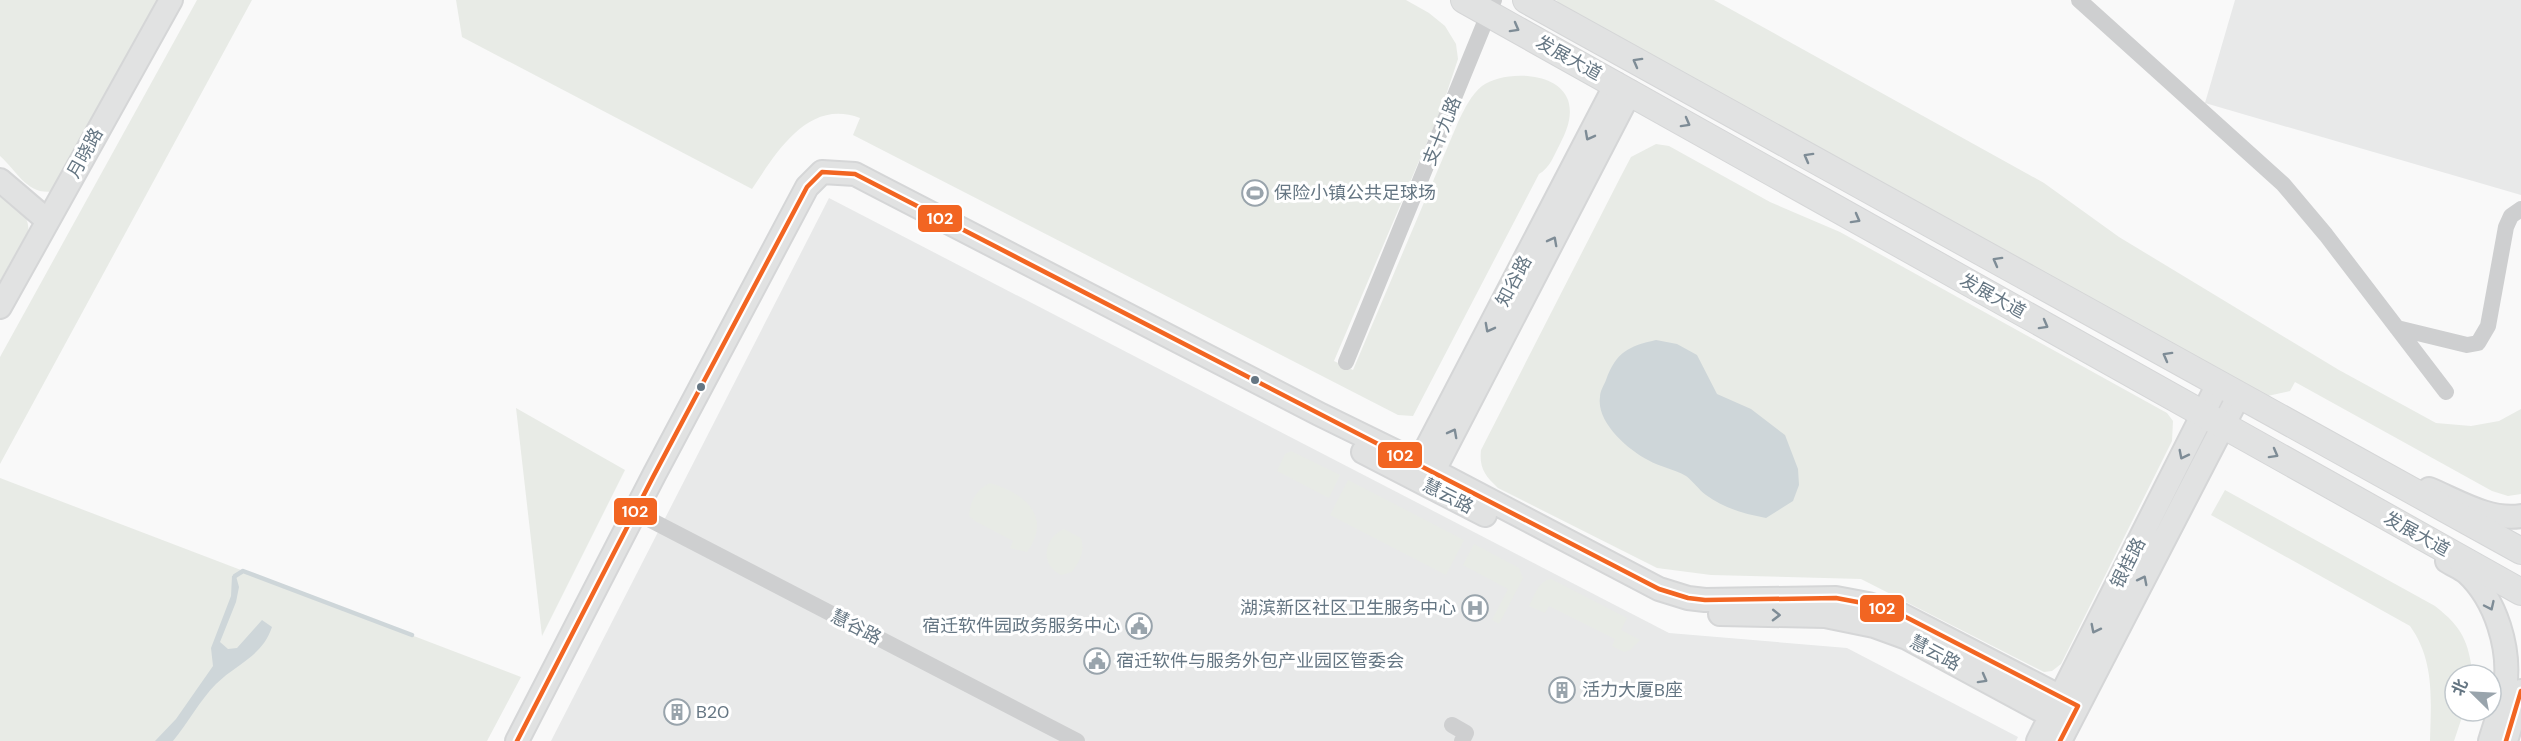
<svg xmlns="http://www.w3.org/2000/svg" width="2521" height="741" font-family="'DM Sans','Noto Sans SC',sans-serif">
	<style>
		.built { fill: #e8e9e9 }
		.green { fill: #e8ebe6 }
		.water { fill: #ced6d9 }
		.lines { fill: none; stroke-linecap: round; stroke-linejoin: round }
		.stream { stroke: #ced6d9; stroke-width: 4.5 }
		.secondary-casing { stroke: #d5d6d7; stroke-width: 26 }
		.primary-casing { stroke: #d5d6d7; stroke-width: 28 }
		.street { stroke: #cecfd0; stroke-width: 16 }
		.secondary { stroke: #e1e2e2; stroke-width: 22 }
		.primary { stroke: #e1e2e2; stroke-width: 26 }
		.bus-1-casing { stroke: #fff; stroke-width: 9 }
		.bus-1 { stroke: #f26522; stroke-width: 4.5 }
		.oneway { stroke: #7e8c96 }
		.bus-dot { fill: #657683; stroke: #fff; stroke-width: 2 }
		.labels { text-anchor: middle; stroke-width: 6; stroke-linejoin: round; paint-order: stroke }
		.street-label { font-size: 18px; fill: #657683; stroke: #fff }
		.poi-label { font-size: 18px; fill: #657683; stroke: #fff; text-anchor: start }
		.line-badge { stroke: #fff; stroke-width: 2 }
		.badge-label { font-size: 16px; text-anchor: middle; font-weight: bold; fill: #fff }
	</style>
	<rect width="100%" height="100%" fill="#f9f9f9"/>
	<path class="built" d="M2235 0H2521V195L2205 103Z
		M829 198 1669 633 1847 648 2018 737 2016 741H551Z"/>
	<path class="green" d="M0 0H164L59 190C29 199 19 173 0 156Z
		M197 0H252L0 464V357Z
		M456 0H1406L1429 13 1445 26 1456 44 1458 59 1442 107 1334 361 1353 370 1459 120C1465 108 1471 95 1482 86 1503 70 1558 71 1568 100 1573 116 1567 130 1560 144 1554 155 1550 168 1539 174L1413 416 1398 415 853 135 860 118C808 98 776 153 752 189L462 37Z
		M1556 0H1714L2044 183 2119 237 2339 370 2436 423 2471 426 2499 421 2521 409V494L2508 496 2492 491 2295 382 2290 391 2263 397 1561 5Z
		M1656 144 1669 146 1770 202 1840 232 2167 413 2173 421 2172 441 2061 664 2052 671 2044 672 1861 579 1711 575 1657 568 1498 488C1485 476 1479 468 1481 450L1621 176 1631 157Z
		M0 192C11 202 31 214 28 231L0 281Z
		M516 408 625 470 542 636Z
		M1291 451 1340 475 1329 498 1277 471 1285 454Z
		M0 478 521 677 487 741H0Z
		M1348 480 1464 540 1446 575 1330 515Z
		M990 483C1024 493 1053 516 1027 552L1010 548 1013 541 975 521 969 516C970 501 976 490 990 483Z
		M2225 490 2435 606C2463 628 2468 641 2473 675H2455V711H2464L2454 741H2430C2431 700 2435 661 2410 626L2211 515Z
		M1064 529 1081 538C1085 552 1080 561 1072 572L1061 575C1039 564 1044 538 1064 529Z
		M1474 544 1519 568 1523 578 1499 624 1492 620 1508 589 1463 565Z
		M1551 579 1627 618 1621 630 1640 640 1630 650 1624 652 1612 646 1615 639 1549 606 1545 613 1529 606C1535 595 1538 581 1551 579Z"/>
	<path class="water" d="M1656 340 1677 344 1697 355 1717 394 1751 409 1785 435 1798 469 1799 485 1793 501 1766 518C1745 514 1723 508 1706 495 1699 490 1693 481 1686 476 1674 469 1660 467 1648 460 1628 450 1596 422 1600 397 1600 391 1604 385 1606 380 1616 352 1629 346 1656 340Z
		M232 576H236L239 587 236 602 220 642 228 649 237 648 262 620 272 627C262 657 237 663 216 684 200 700 188 723 173 741H155L176 719 213 666 211 648 231 596Z"/>
	<g class="lines">
		<path class="stream" d="M235 576 243 571 412 635"/>
		<g class="secondary-casing">
			<path id="secondary" d="M0 180 48 221
				M0 307 171 0
				M1363 452 1485 515
				M1413 474 1616 84
				M1427 484 1630 92
				M2429 489C2458 501 2489 521 2521 516
				M2447 561C2453 565 2461 568 2467 573 2496 600 2511 649 2505 688 2502 705 2495 724 2490 741
				M1720 614 1825 616 1874 626 1907 638 2068 725
				M517 741 654 475 807 187 822 172 855 174 878 186 1319 414 1419 463 1659 589 1688 598 1705 600 1836 598 1868 604 1900 614 2078 706
				M2038 741 2218 384
				M2060 741 2239 395
				M2506 741 2521 691"/>
		</g>
		<g class="primary-casing">
			<path id="primary" d="M1464 0 2521 592
				M1526 0 2521 551"/>
		</g>
		<path class="street" d="M2079 0 2283 184 2326 235 2446 392
			M2397 328 2467 345 2478 343 2488 326 2506 227 2511 216 2521 209
			M1346 362 1494 0
			M635 512 1077 741
			M1452 725 1466 733 1462 741"/>
		<use href="#secondary" class="secondary"/>
		<use href="#primary" class="primary"/>
		<g class="bus-1-casing">
			<path id="bus-1" d="M517 741 654 475 807 187 822 172 855 174C1122 314 1392 449 1659 589L1688 598 1705 600 1836 598 1868 604 1900 614 2078 706 2060 741
				M2506 741 2521 691"/>
		</g>
		<use href="#bus-1" class="bus-1"/>
	</g>
	<defs><path id="oneway-chevron" d="M-2-3.5L2.5 0L-2 3.5" fill="none" stroke-width="1.6" stroke-linecap="round" stroke-linejoin="round" transform="scale(1.5)"/></defs>
	<g class="oneway">
		<use href="#oneway-chevron" transform="translate(1515 28) rotate(29)"/>
		<use href="#oneway-chevron" transform="translate(1637 62) rotate(-151)"/>
		<use href="#oneway-chevron" transform="translate(1686 123) rotate(29)"/>
		<use href="#oneway-chevron" transform="translate(1589 136) rotate(118)"/>
		<use href="#oneway-chevron" transform="translate(1808 157) rotate(-151)"/>
		<use href="#oneway-chevron" transform="translate(1856 219) rotate(29)"/>
		<use href="#oneway-chevron" transform="translate(1553 241) rotate(-62)"/>
		<use href="#oneway-chevron" transform="translate(1997 261) rotate(-151)"/>
		<use href="#oneway-chevron" transform="translate(2044 325) rotate(29)"/>
		<use href="#oneway-chevron" transform="translate(1489 328) rotate(118)"/>
		<use href="#oneway-chevron" transform="translate(2167 356) rotate(-151)"/>
		<use href="#oneway-chevron" transform="translate(1453 433) rotate(-62)"/>
		<use href="#oneway-chevron" transform="translate(2274 454) rotate(29)"/>
		<use href="#oneway-chevron" transform="translate(2183 455) rotate(117)"/>
		<use href="#oneway-chevron" transform="translate(2143 580) rotate(-63)"/>
		<use href="#oneway-chevron" transform="translate(2490 606) rotate(65)"/>
		<use href="#oneway-chevron" transform="translate(1776 615) rotate(1)"/>
		<use href="#oneway-chevron" transform="translate(2095 629) rotate(117)"/>
		<use href="#oneway-chevron" transform="translate(1983 679) rotate(29)"/>
	</g>
	<defs>
		<g id="stadium-ring" transform="scale(1.35)"><circle r="9.5" fill="#fff" stroke="#99a4ac" stroke-width="1.5"/><path d="M0-5a6.5 5 0 1 0 0 10a6.5 5 0 1 0 0-10ZM-3.5-1.8h7v3.6h-7Z" fill="#99a4ac"/></g>
		<g id="hospital-ring" transform="scale(1.35)"><circle r="9.5" fill="#fff" stroke="#99a4ac" stroke-width="1.5"/><path d="M-5-5h3v3.5h4V-5h3V5h-3V1.5h-4V5h-3Z" fill="#99a4ac"/></g>
		<g id="civic-ring" transform="scale(1.35)"><circle r="9.5" fill="#fff" stroke="#99a4ac" stroke-width="1.5"/><path d="M-.6-6.5H3V-4.5H.6V-3L4-1V1h2V6H-6V1h2V-1L-.6-3ZM-1.2 2.5V6h2.4V2.5Z" fill="#99a4ac"/></g>
		<g id="building-ring" transform="scale(1.35)"><circle r="9.5" fill="#fff" stroke="#99a4ac" stroke-width="1.5"/><path d="M-4-6H4V6H1V3H-1V6H-4ZM-2.5-4.3h1.7v1.8h-1.7ZM.8-4.3h1.7v1.8H.8ZM-2.5-1h1.7V.8h-1.7ZM.8-1h1.7V.8H.8Z" fill="#99a4ac"/></g>
	</defs>
	<g fill-rule="evenodd">
		<use href="#stadium-ring" x="1255" y="193"/>
		<use href="#hospital-ring" x="1475" y="608"/>
		<use href="#civic-ring" x="1139" y="626"/>
		<use href="#civic-ring" x="1097" y="661"/>
		<use href="#building-ring" x="1562" y="690"/>
		<use href="#building-ring" x="677" y="712"/>
	</g>
	<g class="bus-dot">
		<circle cx="1255" cy="380" r="5"/>
		<circle cx="701" cy="387" r="5"/>
	</g>
	<g class="labels">
		<g class="street-label">
			<text transform="translate(1569 58) rotate(29)" y="6">发展大道</text>
			<text transform="translate(1442 131) rotate(-68)" y="6">支十九路</text>
			<text transform="translate(85 153) rotate(-61)" y="6">月晓路</text>
			<text transform="translate(1514 281) rotate(-62)" y="6">知谷路</text>
			<text transform="translate(1993 296) rotate(29)" y="6">发展大道</text>
			<text transform="translate(1448 496) rotate(27)" y="6">慧云路</text>
			<text transform="translate(2417 534) rotate(29)" y="6">发展大道</text>
			<text transform="translate(2128 563) rotate(-63)" y="6">银桂路</text>
			<text transform="translate(856 627) rotate(27)" y="6">慧谷路</text>
			<text transform="translate(1935 653) rotate(28)" y="6">慧云路</text>
		</g>
		<g class="poi-label">
			<text x="1274" y="199">保险小镇公共足球场</text>
			<text x="1456" y="614" text-anchor="end">湖滨新区社区卫生服务中心</text>
			<text x="1120" y="632" text-anchor="end">宿迁软件园政务服务中心</text>
			<text x="1116" y="667">宿迁软件与服务外包产业园区管委会</text>
			<text x="1582" y="696">活力大厦B座</text>
			<text x="696" y="718">B20</text>
		</g>
	</g>
	<g class="line-badge">
		<rect x="917" y="204" width="46" height="29" rx="6" fill="#f26522"/>
		<rect x="1377" y="441" width="46" height="28" rx="6" fill="#f26522"/>
		<rect x="613" y="497" width="45" height="29" rx="6" fill="#f26522"/>
		<rect x="1859" y="594" width="46" height="29" rx="6" fill="#f26522"/>
	</g>
	<g class="badge-label">
		<text x="940" y="224">102</text>
		<text x="1400" y="461">102</text>
		<text x="635" y="517">102</text>
		<text x="1882" y="614">102</text>
	</g>
	<g transform="translate(2473 693) rotate(294)"><circle r="28" fill="#ffffff" stroke="#c1c8cd" stroke-width="1.5"/>
	<path d="M0-4.5L10 22L0 15L-10 22Z" fill="#99a4ac"/>
	<text y="-9" font-size="16" font-weight="bold" text-anchor="middle" fill="#657683">北</text>
	</g>
</svg>
